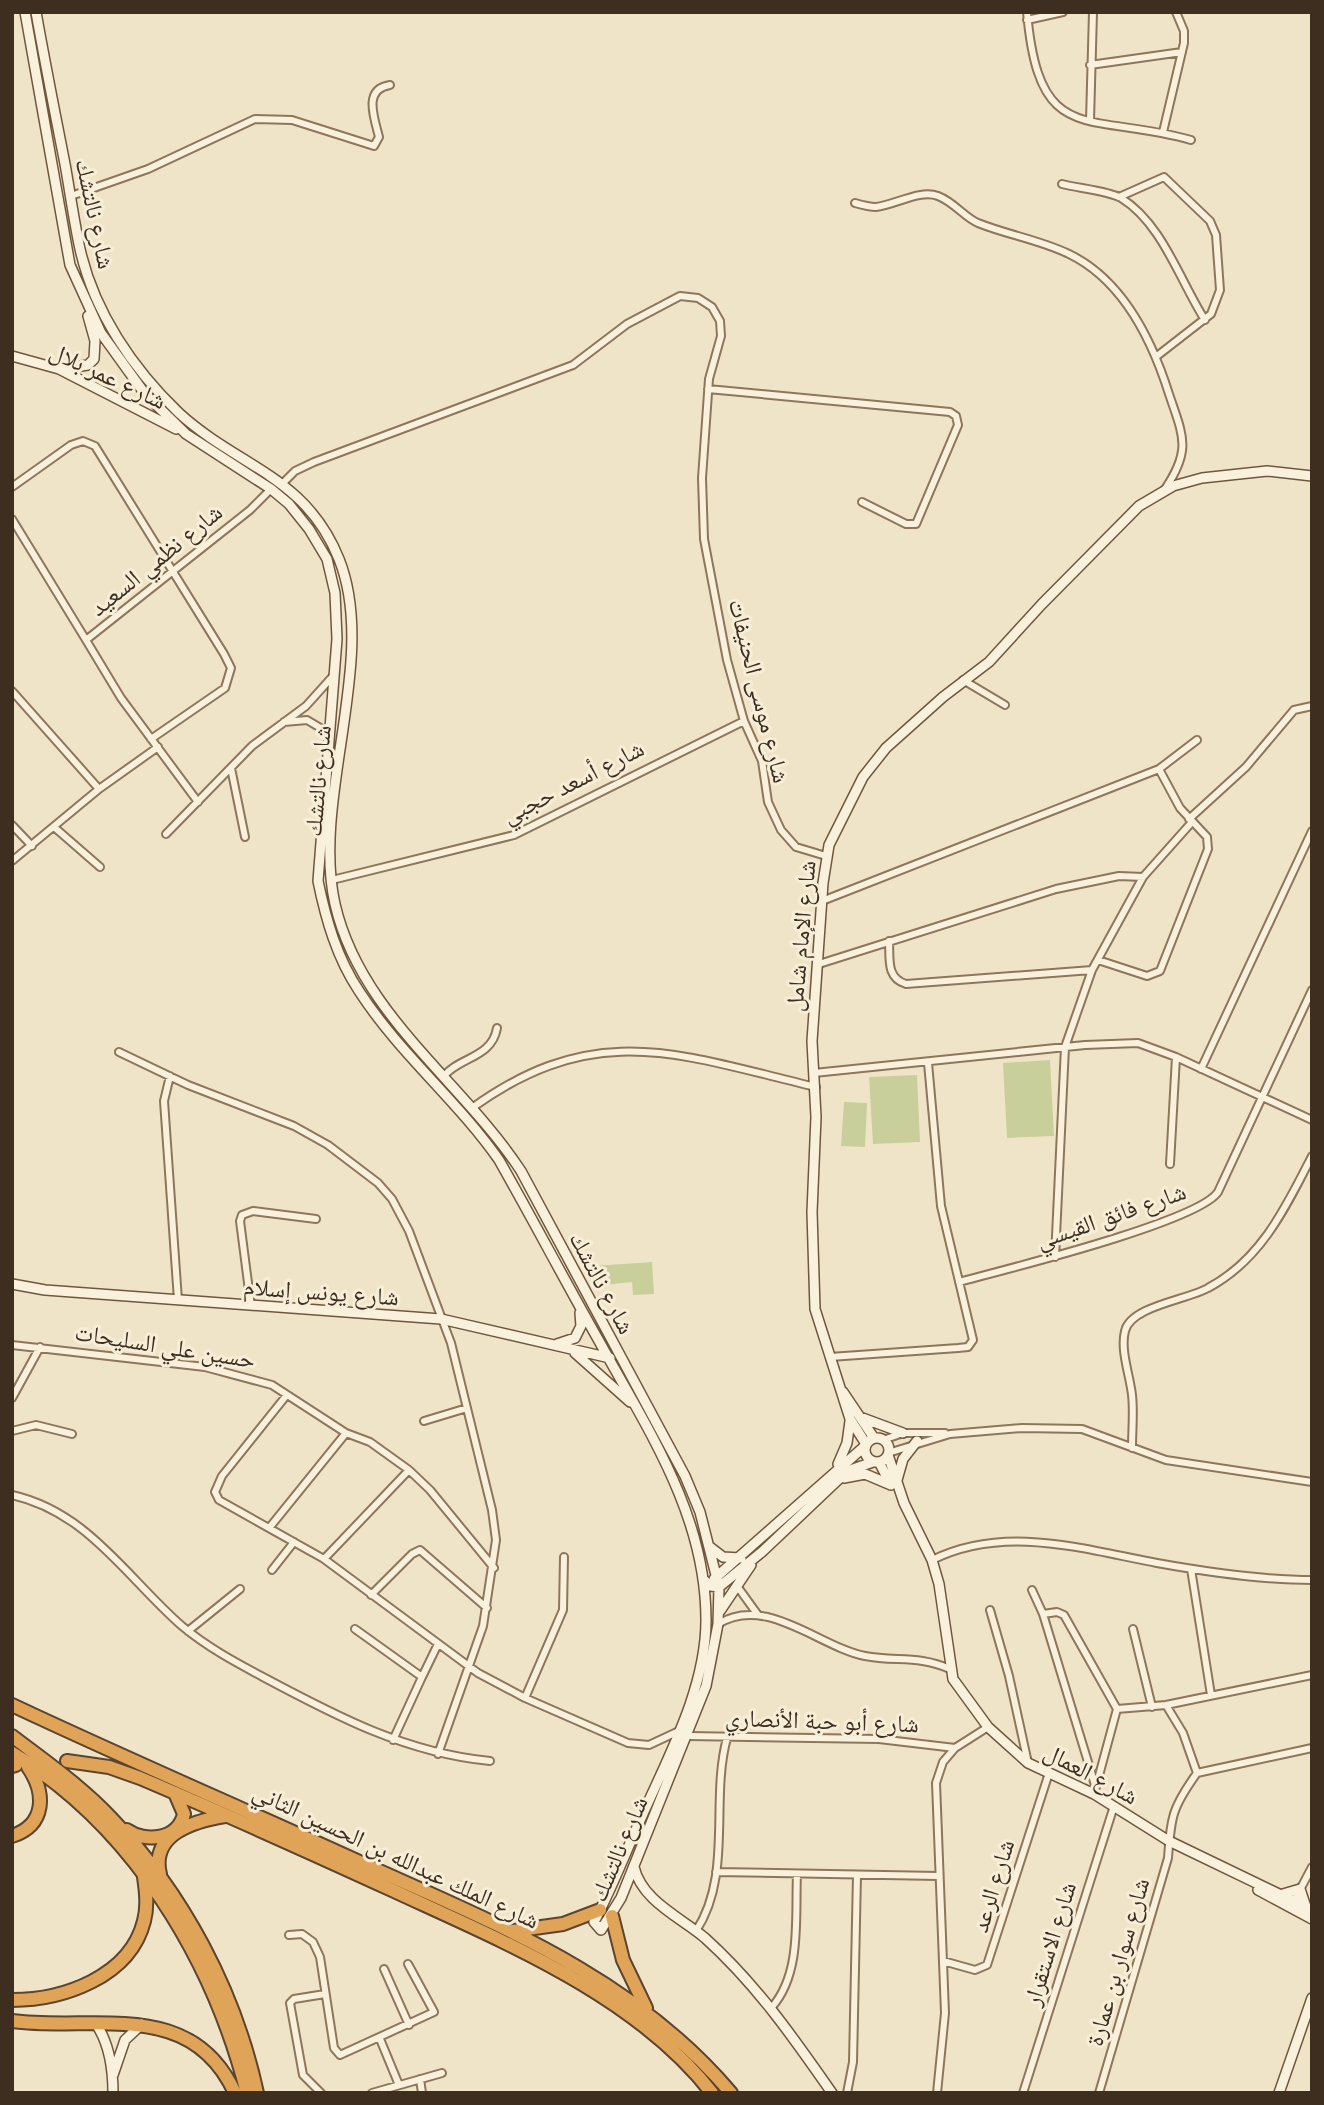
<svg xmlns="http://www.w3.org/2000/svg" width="1324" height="2105" font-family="Spectral,'Noto Naskh Arabic',serif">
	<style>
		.green { fill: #c9cf9b }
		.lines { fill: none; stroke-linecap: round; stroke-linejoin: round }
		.street-casing { stroke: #8d765c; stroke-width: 10 }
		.secondary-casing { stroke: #6f573f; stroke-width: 12 }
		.highway-casing { stroke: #5b4430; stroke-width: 16 }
		.street { stroke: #faf1dc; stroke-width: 6 }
		.secondary { stroke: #faf1dc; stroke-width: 9 }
		.highway { stroke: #e0a458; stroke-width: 12 }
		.labels { text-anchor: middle; stroke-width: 6; stroke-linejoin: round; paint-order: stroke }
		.street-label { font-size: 24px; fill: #3d2e20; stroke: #f7eed8 }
	</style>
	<rect width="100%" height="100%" fill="#f0e4c8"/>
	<path class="green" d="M1050 1060 1054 1136 1007 1138 1003 1063Z
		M917 1075 920 1142 873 1144 869 1077Z
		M844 1102 867 1103 865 1147 841 1146Z
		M652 1262 654 1294 633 1295 632 1282 595 1286 593 1266Z"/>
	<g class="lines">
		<g class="street-casing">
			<path id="street" d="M1027 12C1039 149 1088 111 1191 140
				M1027 20 1063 12
				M1090 65 1182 52
				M1090 121 1093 12
				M1163 132 1184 43V31L1176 12
				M1062 184C1077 188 1109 191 1121 198 1162 223 1180 281 1205 320
				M71 196 148 169 255 119 292 120 374 146 379 137C374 117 363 89 390 85
				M1119 197 1164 177 1210 221 1216 235 1220 290 1211 314 1157 356
				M855 203C862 205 869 207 876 207 895 205 920 189 938 196 954 202 964 217 978 223 1008 235 1040 240 1069 254 1123 280 1152 340 1169 394 1183 436 1192 449 1165 489
				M708 389 950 412 956 416 958 425 916 524H906L862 502
				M283 483 295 471 314 462 573 365 627 324 680 296 698 298 712 307 720 321 721 336 709 379 702 478 704 539 727 660 744 721 762 761 768 802 781 830 796 847 826 856
				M12 487 71 445 83 441 95 446 224 654 231 668 225 688 151 739
				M12 519 86 640
				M963 680 1005 705
				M12 691 99 789
				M284 722 307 720 329 733
				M231 768 245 837
				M198 802 121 698 86 640 250 510 271 489
				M1189 819 1246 767 1294 710 1312 706
				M12 825 32 846
				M54 827 100 867
				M166 834 252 746 306 706 333 676
				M12 861 99 789 158 747
				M332 880 514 835 744 721
				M822 901 1159 769 1197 740
				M889 941C890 959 886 978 906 984L1092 970
				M1098 960 1147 976 1160 971 1208 849 1207 837 1180 808 1159 769
				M819 964 1056 889 1119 876 1143 877
				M119 1052 188 1085 294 1126 328 1145 378 1183 392 1199 409 1231 451 1343 492 1510 496 1540 483 1626 438 1754
				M1201 1069 1312 831
				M814 1073 1085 1045 1138 1043 1176 1057 1312 1120
				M170 1076 164 1101 178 1300
				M444 1076C459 1057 492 1058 497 1028
				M472 1108C597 1018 680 1055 816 1087
				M1170 1164 1176 1057
				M1055 1257 1065 1047 1092 970 1143 877 1192 822
				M959 1282C1003 1270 1198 1222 1218 1192L1312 990
				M251 1306 240 1221 242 1215 253 1211 316 1219
				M12 1345 205 1367 272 1385 346 1433 370 1442 409 1470 430 1490 494 1568
				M830 1357 958 1348 968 1347 973 1340 941 1206 928 1063
				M286 1396 222 1476 215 1492 219 1500 324 1559 478 1673 525 1698 628 1743 649 1745 679 1731
				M12 1398 40 1347
				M424 1421 467 1408
				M12 1431 36 1425 72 1434
				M883 1440 903 1433H945
				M1132 1448C1132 1430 1134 1412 1132 1395 1130 1376 1120 1350 1125 1331 1131 1306 1187 1300 1208 1288 1261 1260 1286 1207 1312 1156
				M888 1453 950 1434 1022 1428 1082 1429 1166 1460 1312 1482
				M12 1495C88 1512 127 1578 182 1626 207 1647 235 1662 263 1677 336 1716 406 1753 490 1761
				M270 1527 346 1433
				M324 1559 409 1470
				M932 1560C1005 1524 1082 1549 1157 1563 1207 1572 1261 1580 1312 1580
				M1191 1569 1211 1695
				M272 1570 294 1542
				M737 1586 758 1615
				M1032 1590 1043 1614 1095 1785
				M371 1595 412 1554 420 1550 487 1608
				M990 1610 1009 1676 1028 1763
				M1043 1614 1057 1612 1064 1615 1117 1709 1094 1794
				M718 1624C766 1594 819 1647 865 1656 896 1662 918 1655 950 1669
				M355 1629 422 1677 438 1644
				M1133 1629 1152 1707
				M188 1631 240 1589
				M525 1698 563 1610 564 1557
				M1166 1705 1183 1733 1197 1773
				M1117 1709 1166 1705 1312 1675
				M688 1736 879 1739 955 1748 988 1727
				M393 1740 422 1677
				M716 1872 938 1876
				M1293 1903 1312 1867
				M696 1931C733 1875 710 1800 727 1738
				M289 1935 302 1934 313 1942 320 1957 334 2048 340 2055 434 2012 408 1964
				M943 1961 975 1970 987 1965 1049 1773
				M384 1969 409 2025
				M772 2007C802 1973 795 1917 797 1874
				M380 2039 399 2085
				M420 2079 422 2093
				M321 2093 303 2075 290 2003 294 1999 325 1994
				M372 2093 442 2073
				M847 2093 853 2062 857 1875
				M937 2093 945 2013 936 1783 943 1762 955 1748
				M1023 2093 1114 1806
				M1099 2093 1168 1858C1171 1816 1172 1808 1197 1773L1312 1748"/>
		</g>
		<g class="secondary-casing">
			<path id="secondary" d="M25 12 70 265 101 333 145 394 186 434 271 489 289 504 309 529 327 559 335 593 337 639 318 881C326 920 337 958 359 991 399 1053 457 1100 499 1160 533 1220 565 1281 599 1341 648 1430 706 1515 706 1620 706 1688 669 1755 642 1816 626 1851 612 1888 594 1922L601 1930 621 1898 706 1686 718 1624 719 1587 700 1512 685 1476 521 1171C462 1081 360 1014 335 904 311 798 379 659 339 559 306 476 238 467 179 413 133 369 94 312 80 249 74 221 70 192 65 164 55 113 45 63 36 12
				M12 356 59 369 176 429
				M61 369 88 365 94 359 95 341 88 316
				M12 1284 45 1290 441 1319 610 1358
				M557 1344 575 1338 581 1326 580 1313
				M575 1353 630 1402
				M843 1392 874 1438
				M860 1417 903 1433
				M865 1450a12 12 0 1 1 24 0a12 12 0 1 1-24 0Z
				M866 1444 850 1419 815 1309 812 1212 816 1117 812 1041 823 883 829 845 863 777 886 748 943 697 989 662 1042 604 1139 506 1173 486 1202 478 1267 471 1312 476
				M888 1455 904 1503 932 1560 939 1584 953 1679 988 1727 1028 1763 1094 1794 1169 1841 1312 1910
				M879 1462 891 1485
				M838 1464 847 1443 850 1421
				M844 1478 865 1474 891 1485
				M897 1480 903 1459 917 1441
				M710 1547 723 1557 741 1558
				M703 1579 710 1586 719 1587 763 1551 839 1479 853 1469 873 1462
				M714 1579 865 1446
				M720 1611 751 1565
				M634 1867C642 1901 680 1917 705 1938 756 1984 793 2037 832 2093
				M1258 1890 1312 1919
				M1283 1894 1300 1889 1306 1907
				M96 2024C109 2043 113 2070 113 2093
				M113 2075 125 2040 142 2024
				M1279 2093 1312 1998"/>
		</g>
		<g class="highway-casing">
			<path id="highway" d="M12 1705C129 1760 248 1811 366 1865 499 1925 634 1978 731 2093
				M12 1736C46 1762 82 1787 111 1818 183 1893 235 1991 257 2093
				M12 1753C133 1826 213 1959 247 2093
				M67 1761 109 1767 140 1778C225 1814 309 1852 392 1890 502 1941 636 1995 712 2093
				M12 1766 16 1765
				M127 1830C145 1843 178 1840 184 1814L175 1793
				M12 1836C46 1825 46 1793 28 1767
				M160 1874C150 1834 194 1821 225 1816
				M612 1916 623 1960 646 2008
				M513 1931 563 1924 600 1910
				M12 2000C63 2000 130 1977 144 1921 148 1906 146 1891 144 1877
				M12 2021C94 2032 191 1997 235 2093"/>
		</g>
		<use href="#street" class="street"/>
		<use href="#secondary" class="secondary"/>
		<use href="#highway" class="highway"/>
	</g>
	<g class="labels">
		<g class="street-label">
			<text transform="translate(95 214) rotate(78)" y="8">شارع نالتشك</text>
			<text transform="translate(108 376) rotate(25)" y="8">شارع عمر بلال</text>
			<text transform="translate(156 560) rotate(-39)" y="8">شارع نظمي السعيد</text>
			<text transform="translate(759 691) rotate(76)" y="8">شارع موسى الحنيفات</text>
			<text transform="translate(318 781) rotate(-85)" y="8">شارع نالتشك</text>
			<text transform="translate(573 782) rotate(-27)" y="8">شارع أسعد حجبي</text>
			<text transform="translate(801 936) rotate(-85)" y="8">شارع الإمام شامل</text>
			<text transform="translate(1111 1216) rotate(-19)" y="8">شارع فائق القيسي</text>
			<text transform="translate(602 1283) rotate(62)" y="8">شارع نالتشك</text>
			<text transform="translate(321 1292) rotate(4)" y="8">شارع يونس إسلام</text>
			<text transform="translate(165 1346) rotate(9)" y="8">حسين علي السليحات</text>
			<text transform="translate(822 1721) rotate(2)" y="8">شارع أبو حبة الأنصاري</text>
			<text transform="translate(1091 1774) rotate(28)" y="8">شارع العمال</text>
			<text transform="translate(619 1849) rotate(-67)" y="8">شارع نالتشك</text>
			<text transform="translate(396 1856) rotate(25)" y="8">شارع الملك عبدالله بن الحسين الثاني</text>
			<text transform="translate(993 1886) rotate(-73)" y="8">شارع الرعد</text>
			<text transform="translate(1050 1944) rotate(-73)" y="8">شارع الاستقرار</text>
			<text transform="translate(1118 1962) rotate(-74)" y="8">شارع سوار بن عمارة</text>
		</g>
	</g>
	<rect width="1324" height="2105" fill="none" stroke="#3d2e20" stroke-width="28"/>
</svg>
